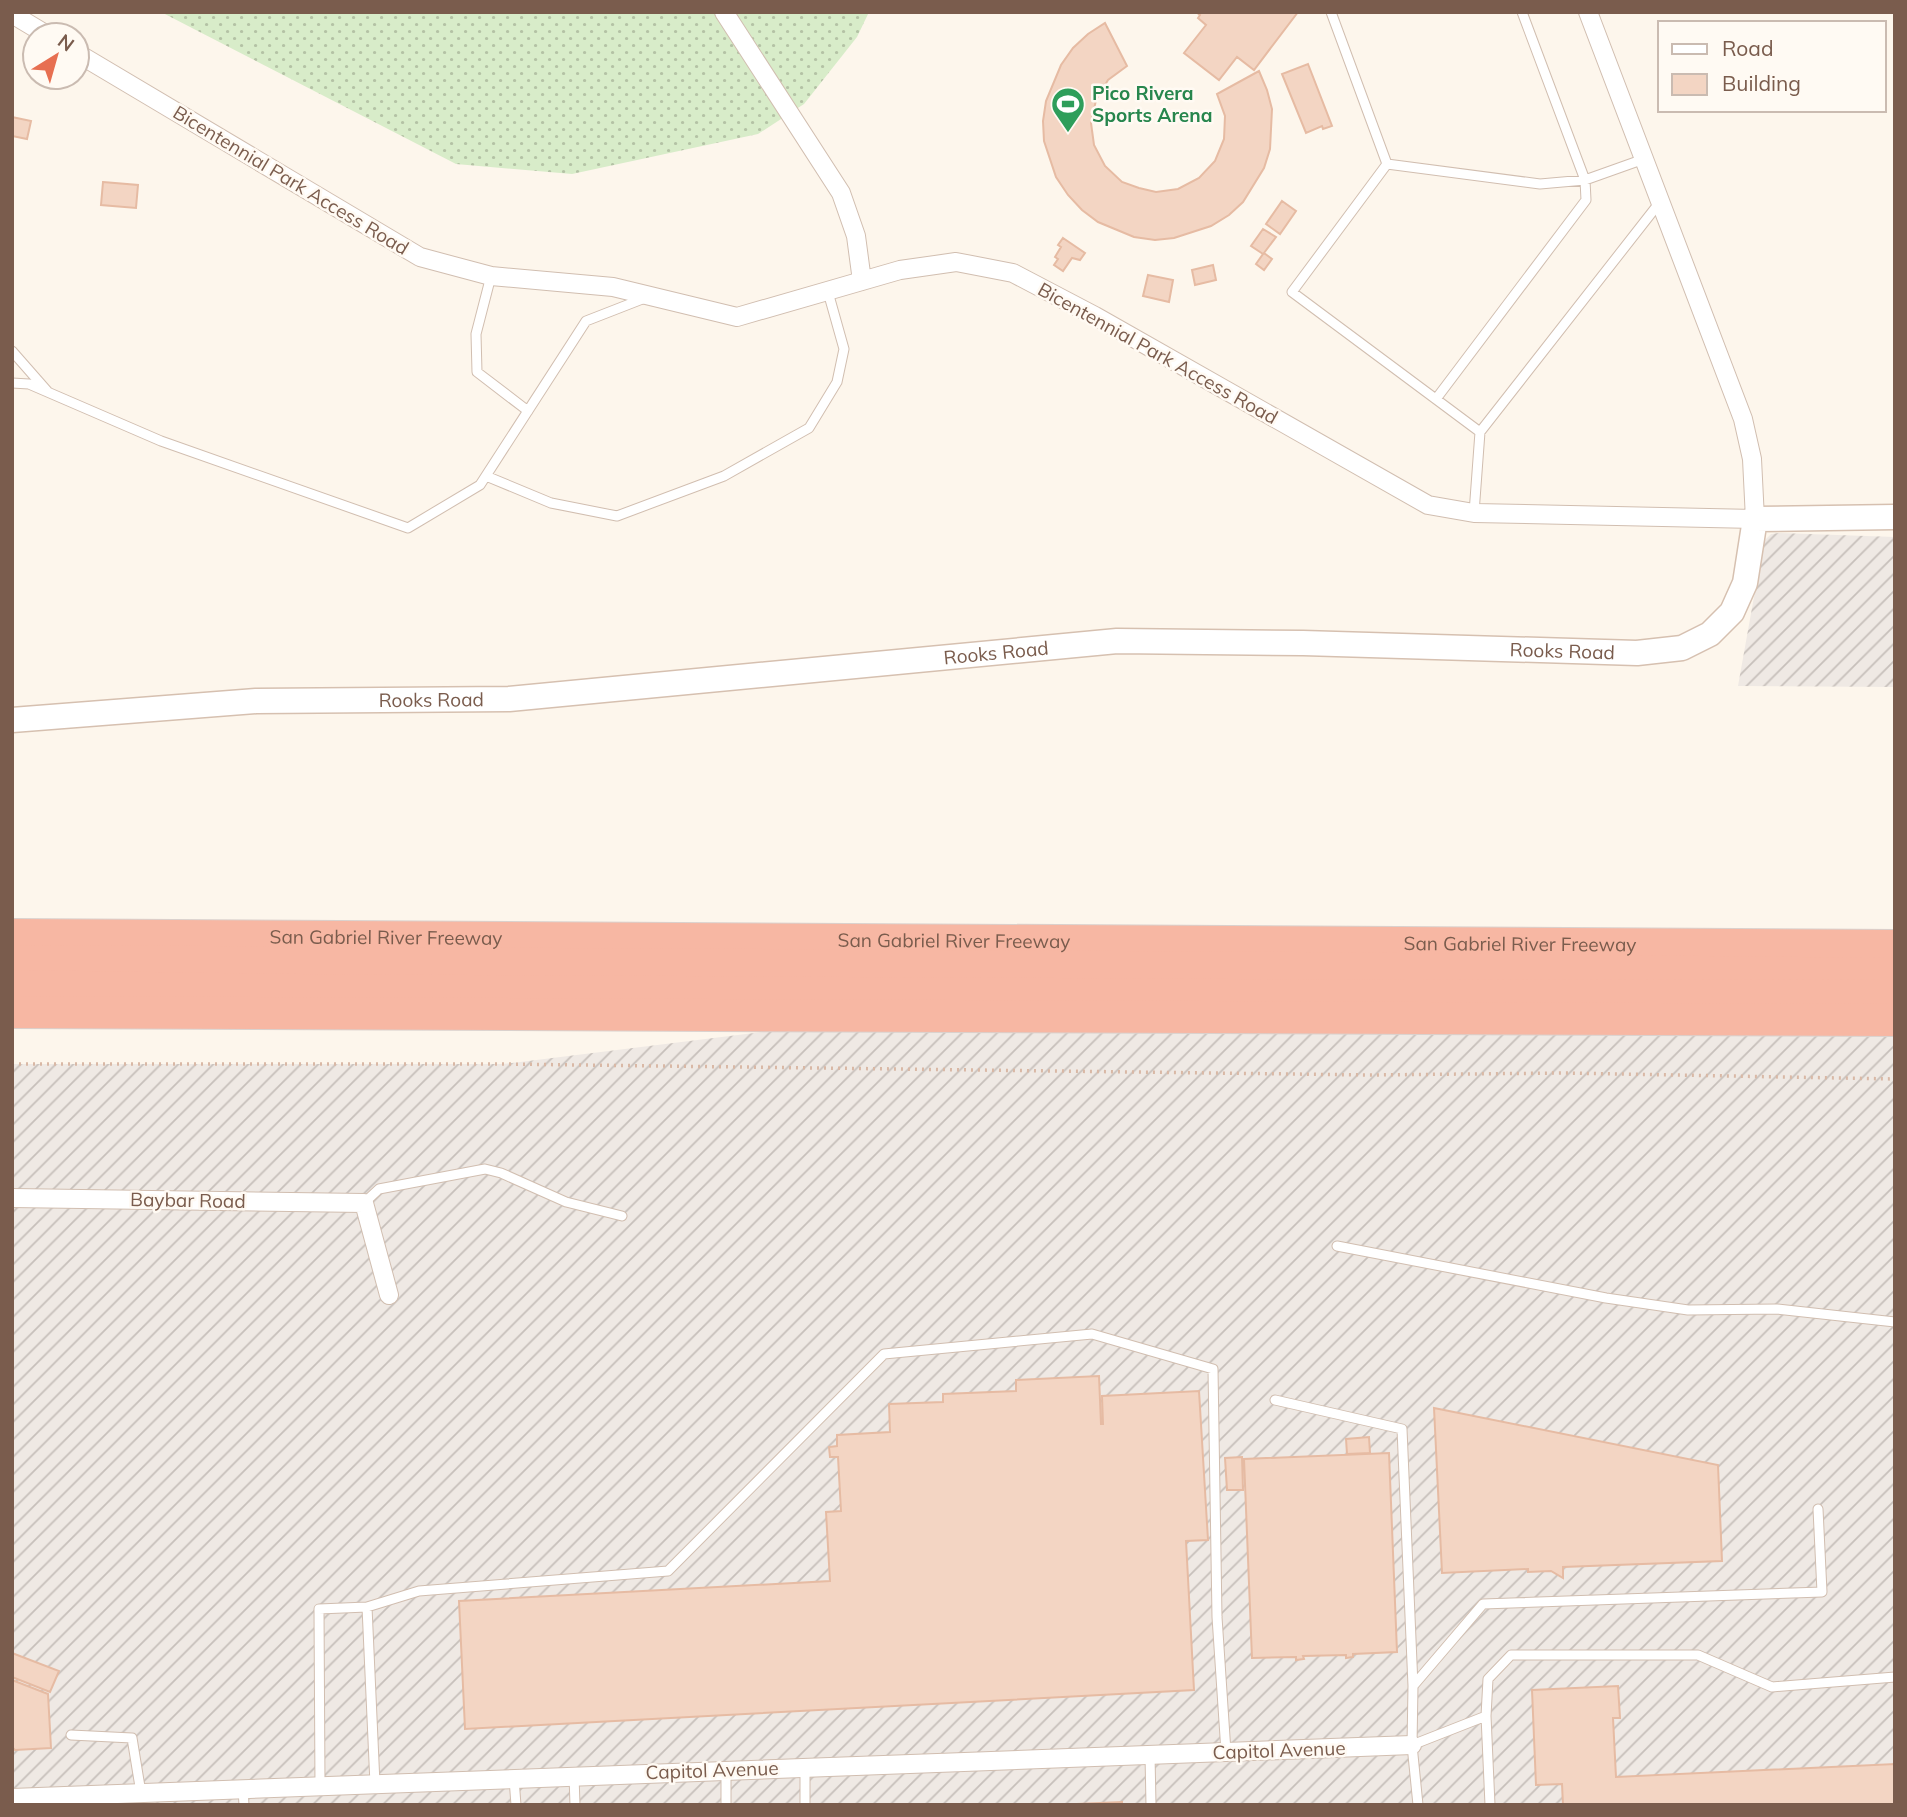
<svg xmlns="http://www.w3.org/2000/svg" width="1907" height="1817" font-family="Mulish,sans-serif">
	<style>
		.industrial { fill: url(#industrial-furrows) }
		.grass { fill: url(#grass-dots) }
		.building { fill: #f3d5c3; stroke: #e6bba3; stroke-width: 2 }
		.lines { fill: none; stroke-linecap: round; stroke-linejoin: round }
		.lane-casing { stroke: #d1beb0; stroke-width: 11 }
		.street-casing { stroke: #d1beb0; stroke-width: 20 }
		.secondary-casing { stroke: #d6c0b0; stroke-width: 27 }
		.highway-casing { stroke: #dad1cd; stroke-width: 34 }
		.path { stroke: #d9b8a5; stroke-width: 3.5; stroke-dasharray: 2 5; stroke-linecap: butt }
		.lane { stroke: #fff; stroke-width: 9 }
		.street { stroke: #fff; stroke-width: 18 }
		.secondary { stroke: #fff; stroke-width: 24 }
		.highway { stroke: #f7b7a3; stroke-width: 32 }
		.labels { text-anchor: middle; stroke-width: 5; stroke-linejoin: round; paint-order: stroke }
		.leisure-label { font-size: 19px; font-weight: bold; fill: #27864d; stroke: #fffaf3; text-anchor: start }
		.street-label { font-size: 19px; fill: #7a5c4d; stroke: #fffaf3 }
	</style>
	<defs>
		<pattern id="industrial-furrows" width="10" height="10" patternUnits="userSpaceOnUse" patternTransform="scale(1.75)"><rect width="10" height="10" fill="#efe9e4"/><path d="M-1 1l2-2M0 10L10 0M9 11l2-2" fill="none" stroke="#c7c0bb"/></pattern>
		<pattern id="grass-dots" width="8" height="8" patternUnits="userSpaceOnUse" patternTransform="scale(1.75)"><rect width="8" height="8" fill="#d8ecc9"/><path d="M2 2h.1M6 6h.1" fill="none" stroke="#b4c2a5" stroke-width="1.8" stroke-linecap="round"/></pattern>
	</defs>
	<rect width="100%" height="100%" fill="#fdf6ec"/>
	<path class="industrial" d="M1779 533 1895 537V687L1738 686 1764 541 1771 534Z
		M1895 1004V1805H12V1064H503L868 1019Z"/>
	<path class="grass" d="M161 12H869L857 37 804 104 758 134 572 174 456 164Z"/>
	<path class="building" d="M1196 12H1298L1254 70 1237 57 1219 80 1184 53 1206 25 1198 18 1200 15Z
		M1105 23 1127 66 1108 80 1096 100 1091 123 1094 145 1105 166 1122 182 1139 188 1156 192 1178 189 1199 178 1215 161 1224 139 1225 116 1217 94 1259 71 1267 90 1272 109 1270 149 1264 168 1243 202 1229 215 1211 226 1174 238 1155 240 1134 237 1098 222 1082 210 1068 195 1056 177 1044 141 1043 121 1046 101 1061 65 1073 48 1088 34Z
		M1308 64 1332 126 1323 129 1322 126 1306 133 1282 74Z
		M12 117 31 121 27 139 12 136Z
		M103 182 138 185 136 208 101 205Z
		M1282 201 1296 211 1280 234 1266 224Z
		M1263 229 1276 237 1264 253 1272 259 1264 270 1256 264 1263 254 1251 246Z
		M1063 238 1085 253 1080 260 1072 258 1063 271 1054 265 1058 259 1055 257 1061 247 1058 245Z
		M1213 265 1216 280 1195 285 1192 270Z
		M1148 275 1173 280 1169 302 1143 296Z
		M1099 1376 1101 1424H1103L1102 1396 1199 1391 1208 1540 1186 1541 1194 1690 465 1729 459 1601 830 1581 826 1512 841 1511 838 1457H830L829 1447 837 1446V1435L890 1432 889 1404 943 1402V1394L1016 1391V1380Z
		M1434 1408 1718 1465 1722 1561 1563 1567V1578L1551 1571 1528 1572V1569L1442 1573Z
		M1369 1437 1370 1453 1347 1454 1346 1439Z
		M1389 1453 1397 1652 1353 1654V1657L1346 1658V1655L1303 1656 1304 1659 1296 1660V1657L1252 1658 1244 1459Z
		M1242 1457 1243 1490H1227L1225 1458Z
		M12 1653 59 1671 50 1692 12 1677Z
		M12 1680 48 1694 51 1748 15 1750 12 1747Z
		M1618 1686 1620 1718H1613L1616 1777 1895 1764V1805H1563L1562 1784 1536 1785 1532 1690Z
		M1122 1802V1805H1053Z"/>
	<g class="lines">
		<g class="lane-casing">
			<path id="lane" d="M1331 12 1387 164 1292 292 1480 432
				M1387 164 1540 184 1585 180 1644 159
				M491 276 476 334 477 372 528 411
				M12 351 48 392
				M12 383 29 384 161 441 408 528 480 485 586 321 645 298
				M1436 399 1586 200 1585 180 1522 12
				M486 476 551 503 617 516 724 476 809 428 837 382 844 349 828 292
				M1474 513 1480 432 1660 202
				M364 1203 379 1189 485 1169 501 1173 566 1202 622 1216
				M1337 1246 1606 1298 1688 1310 1777 1309 1895 1322
				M1275 1400 1402 1429 1413 1686
				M367 1607 419 1591 668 1571 884 1354 1092 1334 1213 1369 1217 1617 1226 1752
				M1486 1716 1490 1805
				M71 1735 132 1738 141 1793
				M1412 1745 1486 1716 1488 1679 1511 1655H1698L1772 1687 1895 1677
				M1150 1755 1151 1805
				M805 1767V1805
				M726 1769V1805
				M574 1776 575 1805
				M514 1779 516 1805
				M320 1786 319 1609 367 1607 375 1784
				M243 1789 244 1805
				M1418 1805 1412 1745 1413 1686 1483 1604 1822 1592 1818 1509"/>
		</g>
		<g class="street-casing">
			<path id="street" d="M724 12 841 193 856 236 862 281
				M12 14 47 35
				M77 53 420 257 491 276 613 287 737 317 900 270 956 262 1013 273 1095 316 1428 505 1474 513 1755 519 1752 459 1743 419 1588 12
				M12 1198 364 1203 389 1295
				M12 1798 1412 1745"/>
		</g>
		<g class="secondary-casing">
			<g id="secondary">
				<path id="s1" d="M12 720 256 701 509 699 1117 641 1303 643 1637 653 1682 648 1710 634 1732 612 1745 583 1755 519 1895 517"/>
			</g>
		</g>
		<g class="highway-casing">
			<g id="highway">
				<path id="s2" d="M12 935 1895 946"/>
				<path d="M12 961 1295 968 1895 974"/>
				<path d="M12 986 301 990 1410 996 1895 995"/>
				<path d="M12 1012 1895 1020"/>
			</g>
		</g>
		<path class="path" d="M12 1064H503L1370 1075 1563 1073 1895 1079"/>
		<use href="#lane" class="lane"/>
		<use href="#street" class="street"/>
		<use href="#secondary" class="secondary"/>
		<use href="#highway" class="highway"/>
	</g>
	<defs>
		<g id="stadium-pin" transform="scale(1.75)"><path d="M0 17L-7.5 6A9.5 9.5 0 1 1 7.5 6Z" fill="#2e9e5b" stroke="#fffaf3"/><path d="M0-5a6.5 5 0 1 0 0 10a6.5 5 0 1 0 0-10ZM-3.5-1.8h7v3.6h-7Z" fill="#fff"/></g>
	</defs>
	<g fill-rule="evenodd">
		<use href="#stadium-pin" x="1068" y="104"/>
	</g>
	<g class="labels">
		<g class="leisure-label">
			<text x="1092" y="100">Pico Rivera<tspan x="1092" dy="22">Sports Arena</tspan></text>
		</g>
		<g class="street-label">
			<text transform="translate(291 180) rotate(31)" y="7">Bicentennial Park Access Road</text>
			<text transform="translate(1158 353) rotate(29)" y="7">Bicentennial Park Access Road</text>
			<text dy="7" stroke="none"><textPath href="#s1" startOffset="1554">Rooks Road</textPath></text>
			<text dy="7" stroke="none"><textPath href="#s1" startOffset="987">Rooks Road</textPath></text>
			<text dy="7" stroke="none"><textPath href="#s1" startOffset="420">Rooks Road</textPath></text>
			<text dy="7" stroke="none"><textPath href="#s2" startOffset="374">San Gabriel River Freeway</textPath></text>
			<text dy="7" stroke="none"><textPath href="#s2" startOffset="942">San Gabriel River Freeway</textPath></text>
			<text dy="7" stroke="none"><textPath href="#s2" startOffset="1508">San Gabriel River Freeway</textPath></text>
			<text transform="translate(188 1200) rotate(1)" y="7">Baybar Road</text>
			<text transform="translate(1279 1750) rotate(-2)" y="7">Capitol Avenue</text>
			<text transform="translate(712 1770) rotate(-2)" y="7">Capitol Avenue</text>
		</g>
	</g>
	<rect width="1907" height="1817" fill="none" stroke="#7a5c4d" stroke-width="28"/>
	<rect x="1658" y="21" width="228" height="91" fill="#fffaf3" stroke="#cabbb1" stroke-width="2"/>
	<rect x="1672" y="44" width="35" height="10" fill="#ffffff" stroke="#cabbb1" stroke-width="2"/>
	<text x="1722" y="56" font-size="21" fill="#7a5c4d">Road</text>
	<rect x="1672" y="74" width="35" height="21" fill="#f3d5c3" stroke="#cabbb1" stroke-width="2"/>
	<text x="1722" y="91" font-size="21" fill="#7a5c4d">Building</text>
	<g transform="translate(56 56) rotate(37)"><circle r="33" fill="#fffaf3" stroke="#cabbb1" stroke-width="2"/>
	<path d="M0-5L12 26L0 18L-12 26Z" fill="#e76f51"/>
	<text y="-10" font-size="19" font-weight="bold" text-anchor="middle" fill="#7a5c4d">N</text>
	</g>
</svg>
